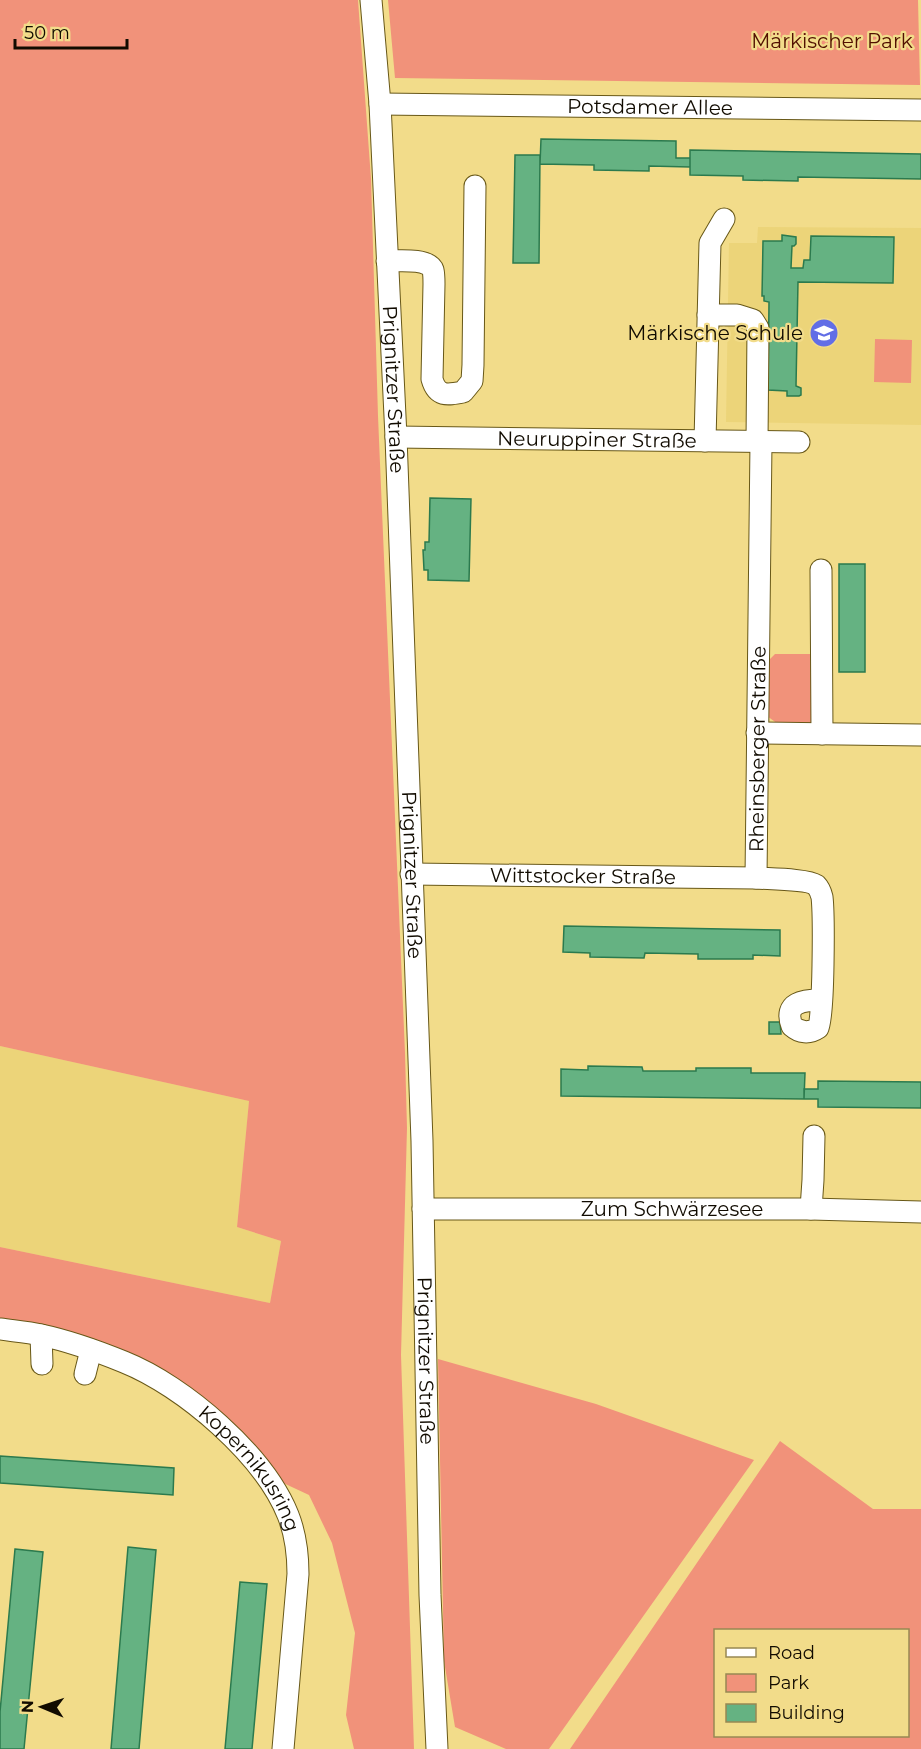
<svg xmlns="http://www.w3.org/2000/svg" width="921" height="1749" font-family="Montserrat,sans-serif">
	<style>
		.built { fill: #ecd479 }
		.green { fill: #f1927a; fill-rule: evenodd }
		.building { fill: #65b282; stroke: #2b7a4e; stroke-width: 1.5 }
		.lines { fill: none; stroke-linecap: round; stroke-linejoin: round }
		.minor-casing { stroke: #685818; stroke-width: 23 }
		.minor { stroke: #fff; stroke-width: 21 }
		.labels { text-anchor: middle; stroke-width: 4.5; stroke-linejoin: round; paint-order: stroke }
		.park-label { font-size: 20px; fill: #511001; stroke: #f2dc8a }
		.street-label { font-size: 20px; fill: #110b00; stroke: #f2dc8a }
		.poi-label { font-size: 20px; fill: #110b00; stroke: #f2dc8a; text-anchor: end }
	</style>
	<rect width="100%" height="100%" fill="#f2dc8a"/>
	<path class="built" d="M758 227 921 228V425L726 422 729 243H757Z
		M0 1046 249 1101 237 1227 281 1241 270 1303 0 1247Z"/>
	<path class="green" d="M0 0H358L371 179 378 416 405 1053 407 1128 401 1355 414 1749H354L346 1715 355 1633 332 1543 309 1495 279 1481 212 1408 0 1322V1247L270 1303 281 1241 237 1227 249 1101 0 1046Z
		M388 0H918L920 85 395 78Z
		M875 339 912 340 911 383 874 382Z
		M775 654H818L819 725 778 724 767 716 769 660Z
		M438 1359 596 1404 754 1460 549 1749H506L455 1727 444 1661Z
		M780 1441 873 1509H921V1749H570ZM716 1630H908V1736H716Z"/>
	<path class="building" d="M541 139 676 141V158H690V167L649 166V171L594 170V165L540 164Z
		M690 150 921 154V179L798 177V181L743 180V176L690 175Z
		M515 155H540L539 263H513Z
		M782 235 796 237V244L794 246H792L791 268H803L804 260H810L811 236 894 237 893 283 798 282 796 386 801 388V395L799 396H787V391L768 390 769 302 764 301V296H762L763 241H782Z
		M430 498 471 499 469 581 428 580V570H424L423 550H425V542H429Z
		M839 564H865V672H839Z
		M564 926 780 930V956L753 955V959H698V954L645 953 644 958 590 957V953L563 952Z
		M769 1022H780L781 1034H769Z
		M588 1066 642 1067 643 1071H696V1068H751V1073H805L804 1099 561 1096V1069L588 1070Z
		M818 1081 921 1082V1108L818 1107V1099H804V1089H818Z
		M0 1456 174 1468 173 1495 0 1483Z
		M128 1547 156 1550 139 1749H111Z
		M15 1549 43 1552 24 1749H0V1712Z
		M240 1582 267 1584 252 1749H225Z"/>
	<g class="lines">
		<g class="minor-casing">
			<g id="minor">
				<path id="s1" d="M371 0 380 104 396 437 417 1005 422 1141 430 1595 437 1749"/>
				<path id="s2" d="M380 104 921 110"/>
				<path d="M387 261C398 261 429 258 433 270 434 274 434 280 434 284L432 379C437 397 447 395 463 392L472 381 473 365 475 186"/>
				<path d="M708 315H737L753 320 758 328 757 442"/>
				<path id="s3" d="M396 437 799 442"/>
				<path d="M705 441 710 243 724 219"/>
				<path d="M821 570 822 734"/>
				<path d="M757 733 921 735"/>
				<path id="s4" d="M411 874 756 878C768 879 807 879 816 885 819 888 821 893 822 897 824 914 824 1018 818 1028 809 1034 800 1033 792 1026 783 1002 804 1000 821 1000"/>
				<path id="s5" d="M756 878 761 442"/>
				<path id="s6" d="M423 1209H811L921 1212"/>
				<path d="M811 1209 813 1180 814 1136"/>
				<path id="s7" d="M0 1329C14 1331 28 1332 41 1335 69 1341 97 1351 124 1362 184 1386 264 1455 288 1515 296 1535 298 1554 298 1574L283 1749"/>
				<path d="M41 1335 42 1364"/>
				<path d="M85 1374 91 1350"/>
			</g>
		</g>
		<use href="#minor" class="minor"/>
	</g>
	<defs>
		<g id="school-disc" transform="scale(1.5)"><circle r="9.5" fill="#626ee6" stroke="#f2dc8a"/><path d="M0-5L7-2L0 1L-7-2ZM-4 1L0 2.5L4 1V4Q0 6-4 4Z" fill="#fff"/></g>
	</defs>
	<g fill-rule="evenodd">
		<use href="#school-disc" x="824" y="333"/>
	</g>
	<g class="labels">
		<g class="park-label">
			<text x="832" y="48">Märkischer Park</text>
		</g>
		<g class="street-label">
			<text dy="7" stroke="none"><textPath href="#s2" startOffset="270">Potsdamer Allee</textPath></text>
			<text dy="7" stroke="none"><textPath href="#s1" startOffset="390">Prignitzer Straße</textPath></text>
			<text dy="7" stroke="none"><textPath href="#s3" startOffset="201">Neuruppiner Straße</textPath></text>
			<text dy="7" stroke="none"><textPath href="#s5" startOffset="129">Rheinsberger Straße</textPath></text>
			<text dy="7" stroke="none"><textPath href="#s1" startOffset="876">Prignitzer Straße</textPath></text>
			<text dy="7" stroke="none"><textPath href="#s4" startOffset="172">Wittstocker Straße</textPath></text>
			<text dy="7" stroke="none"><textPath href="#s6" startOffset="249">Zum Schwärzesee</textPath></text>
			<text dy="7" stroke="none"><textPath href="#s1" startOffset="1362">Prignitzer Straße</textPath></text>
			<text dy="7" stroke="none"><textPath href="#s7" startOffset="297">Kopernikusring</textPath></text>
		</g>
		<g class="poi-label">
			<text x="803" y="340">Märkische Schule</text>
		</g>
	</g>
	<rect x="714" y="1629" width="195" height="108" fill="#f2dc8a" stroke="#988853" stroke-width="1.5"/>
	<rect x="726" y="1648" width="30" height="9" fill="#ffffff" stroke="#988853" stroke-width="1.5"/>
	<text x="768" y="1659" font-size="18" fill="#110b00">Road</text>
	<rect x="726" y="1674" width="30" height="18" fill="#f1927a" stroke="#988853" stroke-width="1.5"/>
	<text x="768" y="1689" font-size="18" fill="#110b00">Park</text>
	<rect x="726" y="1704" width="30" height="18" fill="#65b282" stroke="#988853" stroke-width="1.5"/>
	<text x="768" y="1719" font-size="18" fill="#110b00">Building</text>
	<g transform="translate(42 1707) rotate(272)" stroke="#f2dc8a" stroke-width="4.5" paint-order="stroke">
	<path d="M0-4.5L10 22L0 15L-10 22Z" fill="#110b00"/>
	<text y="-9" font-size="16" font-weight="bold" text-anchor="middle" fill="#110b00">N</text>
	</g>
	<path d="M15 39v9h112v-9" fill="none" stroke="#110b00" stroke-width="3"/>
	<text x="24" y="39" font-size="18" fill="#110b00" stroke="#f2dc8a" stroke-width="4.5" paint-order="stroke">50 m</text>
</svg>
